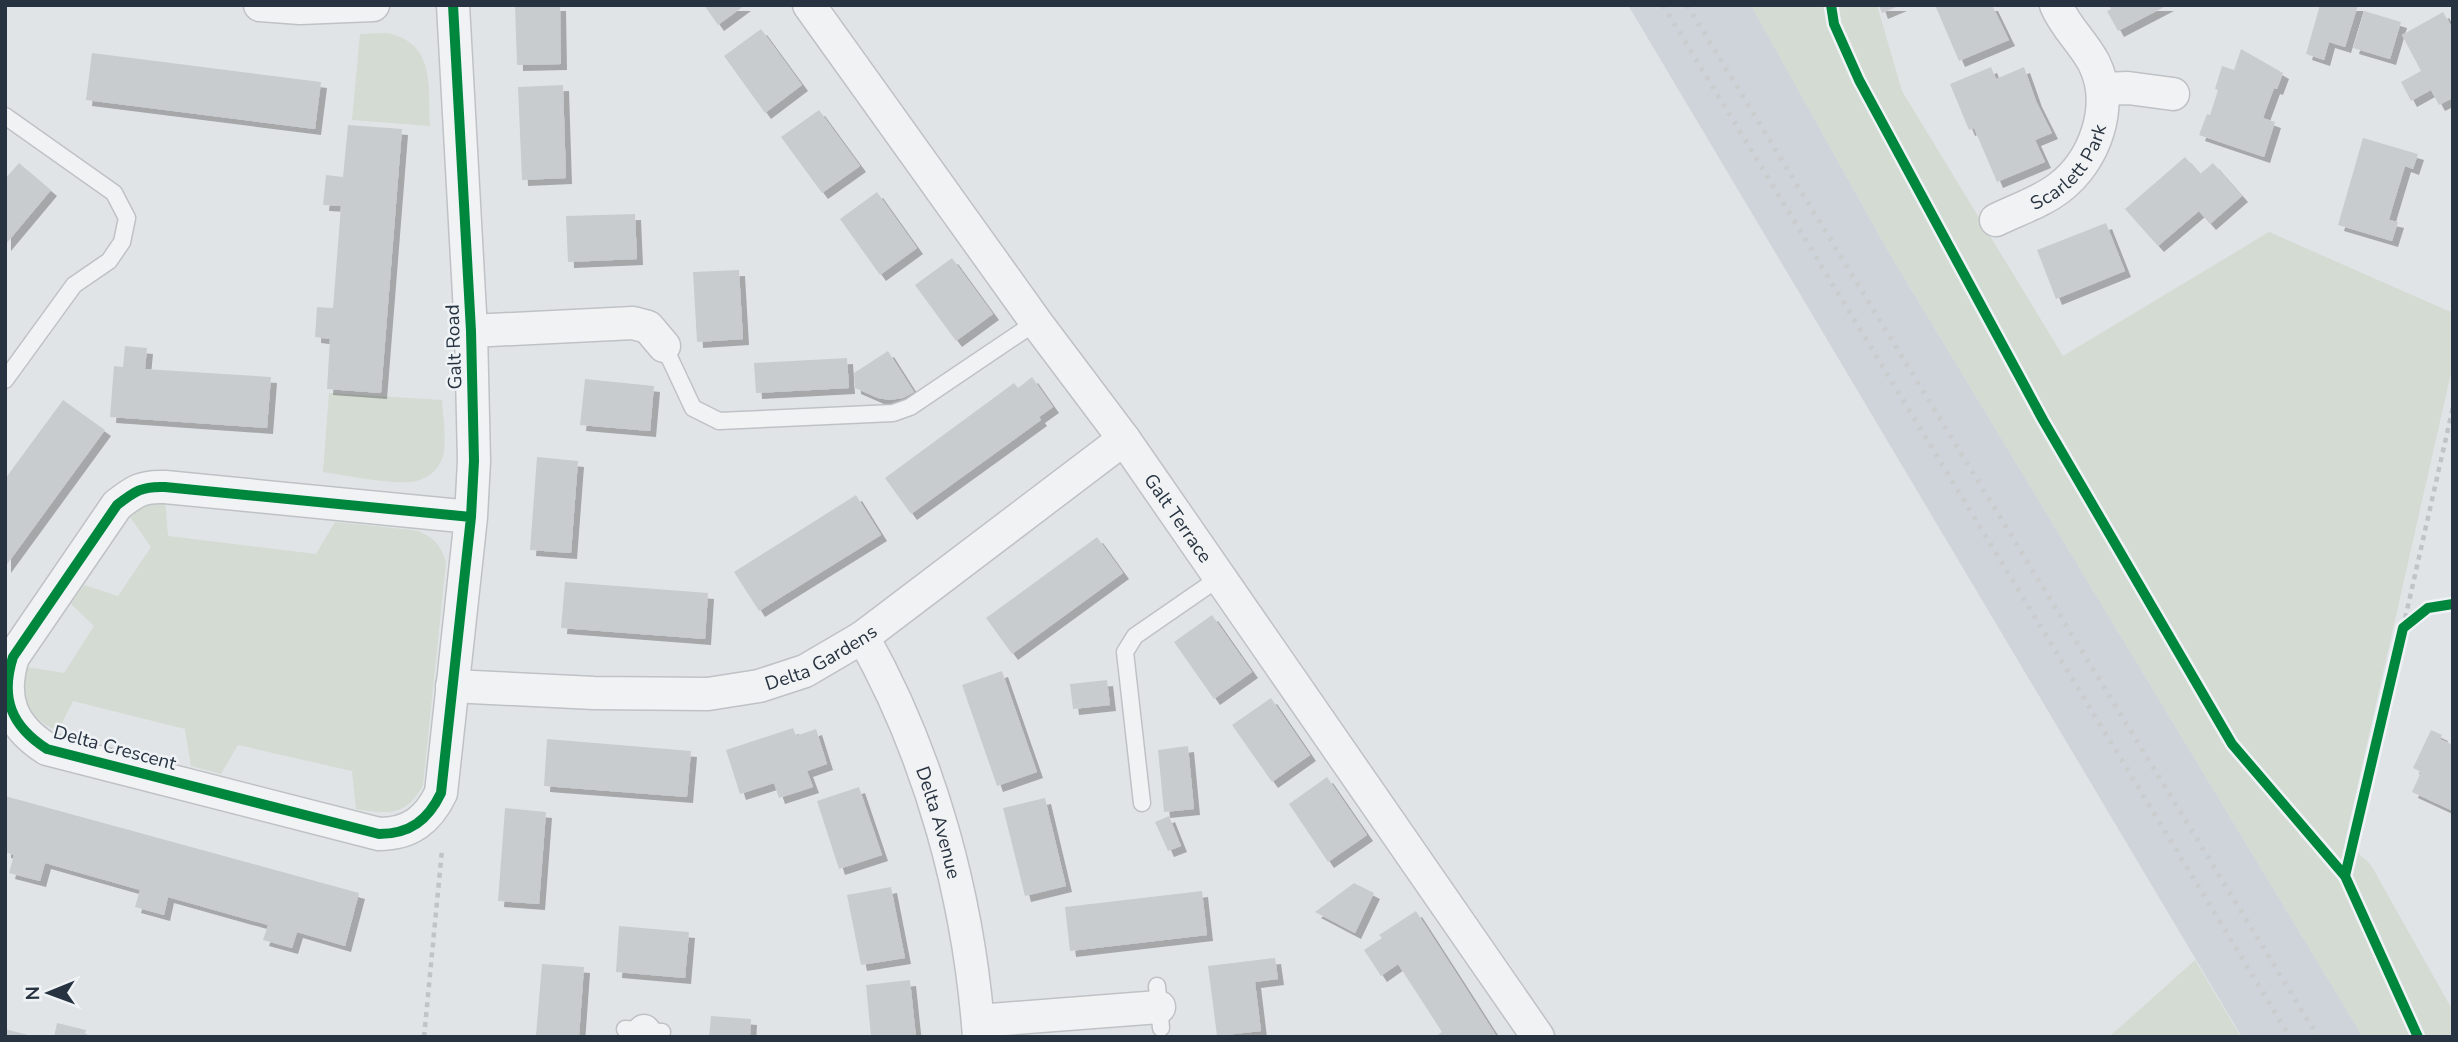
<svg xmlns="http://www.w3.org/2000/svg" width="2458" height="1042" font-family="'Nunito Sans',sans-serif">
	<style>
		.built { fill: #cfd4da }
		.green { fill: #d3dbd2 }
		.building { fill: #c9cccf; filter: url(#shadow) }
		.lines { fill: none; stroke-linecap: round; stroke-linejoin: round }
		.service-casing { stroke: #bfc2c5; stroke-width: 19 }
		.minor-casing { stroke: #bfc2c5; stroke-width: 35 }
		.path { stroke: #c0c3c7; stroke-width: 4.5; stroke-dasharray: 5 5; stroke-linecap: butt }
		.service { stroke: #f1f2f3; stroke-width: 16 }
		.minor { stroke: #f1f2f3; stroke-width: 32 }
		.rail { stroke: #caccce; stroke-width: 5; stroke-dasharray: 3.5 7; stroke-linecap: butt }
		.cycleway-casing { stroke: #eff3f6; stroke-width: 15 }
		.cycleway { stroke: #00873e; stroke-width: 10 }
		.labels { text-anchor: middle; stroke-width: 5; stroke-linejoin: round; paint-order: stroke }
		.street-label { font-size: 19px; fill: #273341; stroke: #eff3f6 }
	</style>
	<defs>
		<filter id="shadow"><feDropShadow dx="6" dy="6" stdDeviation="0" flood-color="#0004"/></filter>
	</defs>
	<rect width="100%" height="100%" fill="#e1e4e7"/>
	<path class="built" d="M1628 5H1751L1888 251 2363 1037H2242Z"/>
	<path class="green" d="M1751 5H1877L1902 91 2063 356 2269 232 2453 313V364L2345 841 2371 865 2453 1011V1037H2363L1888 251Z
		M387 33C436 43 428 87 430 126L352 120 360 34Z
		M329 393 442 400C443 418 447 439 443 456 440 468 429 478 416 481 399 486 344 475 323 472Z
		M165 500 168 536 316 554 335 522 414 530C433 536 441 544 446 563L423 785C406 817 388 814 356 809L352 771 238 745 221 774 191 766 185 729 73 701 58 731C29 719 20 697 27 667L64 673 94 626 71 604 84 585 118 596 151 547 130 517 144 505Z
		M2195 960 2241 1037H2109Z"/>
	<path class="building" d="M515 5H560L561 64 517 65Z
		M704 5H745L718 25Z
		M1879 5H1901L1882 13Z
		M1935 5H1992L2009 40 1959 61Z
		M2109 5H2168L2118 31 2107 11 2111 9Z
		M2320 5H2358L2345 47 2329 42 2324 60 2306 54Z
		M2364 11 2401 22 2390 59 2353 48Z
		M2443 12 2453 29V98L2439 105 2431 90 2411 101 2401 82 2421 71 2402 35Z
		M761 29 802 85 765 113 724 56Z
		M2241 49 2283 73 2277 89 2274 88 2263 118 2275 122 2264 157 2199 135 2207 114 2210 115 2218 90 2215 89 2222 66 2234 70Z
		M92 53 321 82 315 129 86 100Z
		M1991 67 1996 79 2024 67 2036 101 2052 133 2035 140 2045 162 1997 182 1974 128 1969 130 1950 84Z
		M563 85 566 178 522 180 518 87Z
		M819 110 860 166 822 193 781 137Z
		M348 125 402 129 381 393 327 389 330 339 315 337 317 307 333 308 341 206 323 205 326 175 343 177Z
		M2363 138 2418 154 2413 169 2405 166 2392 209 2389 220 2398 222 2392 241 2338 225Z
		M2185 157 2200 174 2213 163 2242 196 2210 224 2199 211 2158 246 2125 209Z
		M19 163 51 190 5 245V179Z
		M877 192 917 248 880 275 840 219Z
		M635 214 637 259 568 262 566 216Z
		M2106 223 2125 271 2056 299 2037 250Z
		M952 258 993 314 956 341 915 285Z
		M739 270 743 339 697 342 693 272Z
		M125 346 147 348 145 369 271 377 267 428 110 417 114 366 123 367Z
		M888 351 914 392 903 398 890 400 878 398 855 388 854 373Z
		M847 358 849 388 756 393 754 363Z
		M1032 377 1053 407 1039 417 1041 420 911 514 885 478 1014 383 1018 388Z
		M585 379 654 386 650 431 580 425Z
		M63 400 105 430 5 567V479Z
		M537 457 578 461 571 553 530 550Z
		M856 495 881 535 759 611 734 572Z
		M1097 537 1123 573 1012 654 986 618Z
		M565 582 708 593 705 639 561 628Z
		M1212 615 1252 672 1214 699 1174 642Z
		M1002 671 1037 772 997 786 962 685Z
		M1107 680 1110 705 1073 709 1070 684Z
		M1271 698 1310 755 1272 782 1232 725Z
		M793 728 796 736 816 729 827 764 807 771 813 787 779 798 774 783 740 794 726 750Z
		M2431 730 2442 735 2440 739 2453 745V811L2412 792 2421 772 2413 768Z
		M547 739 691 751 687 797 544 786Z
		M1188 746 1194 809 1164 812 1158 750Z
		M1327 777 1367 835 1328 862 1289 804Z
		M859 787 882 855 839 869 817 801Z
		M5 796 359 893 345 946 297 932 292 948 263 940 268 925 168 897 164 915 135 907 140 890 45 863 40 881 9 873 14 855 5 852Z
		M1045 798 1066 886 1025 896 1003 808Z
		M505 808 546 812 539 904 498 901Z
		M1169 816 1181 846 1168 851 1155 822Z
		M1354 883 1374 893 1355 933 1315 912Z
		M891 887 905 958 861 965 847 895Z
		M1202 891 1207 935 1070 951 1065 907Z
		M1416 911 1458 976 1497 1037H1435L1442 1032 1398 964 1381 976 1364 950 1382 938 1379 935Z
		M619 926 689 932 685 978 616 972Z
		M1275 958 1278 979 1255 982 1261 1031 1217 1036 1208 966Z
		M542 964 584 967 579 1037 536 1035Z
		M910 980 916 1037H871L866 985Z
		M711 1016 751 1019 750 1037H709Z
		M57 1023 86 1030 84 1037H54Z
		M5 1029 32 1036V1037H5Z"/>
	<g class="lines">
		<g class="service-casing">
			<path id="service" d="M5 116 114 193 127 218 122 242 109 261 74 285 5 380
				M664 346 693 408 719 421 893 413 910 407 1036 322
				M1142 803 1125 652 1135 636 1219 578
				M1157 986 1161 1028
				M625 1029 662 1032"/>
		</g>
		<g class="minor-casing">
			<g id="minor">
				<path d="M260 5 300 8 373 5"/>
				<path d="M453 5 471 331 474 461 471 517 441 793C428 820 410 834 379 834L47 749C11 726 0 698 13 657L117 505C135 491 142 486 165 487L471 517"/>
				<path id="s1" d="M809 5 1036 322 1124 439 1538 1037"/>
				<path d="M2104 89 2128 88 2173 94"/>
				<path id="s2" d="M1996 220C2016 210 2041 202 2059 188 2095 161 2115 105 2094 63 2083 42 2065 27 2056 5"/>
				<path d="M471 331 633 323 648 327 664 346"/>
				<path id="s3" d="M863 637C931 758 969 899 979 1037"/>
				<path id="s4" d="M452 686 594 693 708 694 759 686 805 671 863 637 1124 439"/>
				<path d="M978 1021 1159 1007"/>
				<path d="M643 1037 644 1031"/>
			</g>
		</g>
		<path class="path" d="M2403 628 2453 407
			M424 1037 442 850"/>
		<use href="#service" class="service"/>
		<use href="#minor" class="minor"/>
		<path class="rail" d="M1663 5 2290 1037
			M1687 5 2318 1037"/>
		<g class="cycleway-casing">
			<path id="cycleway" d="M453 5 471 331 474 461 471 517 441 793C428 820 410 834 379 834L47 749C11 726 0 698 13 657L117 505C135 491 142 486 165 487L471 517
				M1831 5 1834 24 1859 80 2043 420 2232 744 2345 876 2418 1037
				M2345 876 2403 628 2428 608 2453 604"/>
		</g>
		<use href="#cycleway" class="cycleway"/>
	</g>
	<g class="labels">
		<g class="street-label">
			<text dy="7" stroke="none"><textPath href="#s2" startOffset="93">Scarlett Park</textPath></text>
			<text transform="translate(453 347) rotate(-92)" y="7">Galt Road</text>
			<text dy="7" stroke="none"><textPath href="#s1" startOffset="632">Galt Terrace</textPath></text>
			<text dy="7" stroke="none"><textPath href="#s4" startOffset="376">Delta Gardens</textPath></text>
			<text transform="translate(115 747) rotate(15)" y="7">Delta Crescent</text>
			<text dy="7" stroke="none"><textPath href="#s3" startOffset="201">Delta Avenue</textPath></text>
		</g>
	</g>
	<rect width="2458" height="1042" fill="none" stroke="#273341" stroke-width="14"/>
	<g transform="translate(49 993) rotate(269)" stroke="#eff3f6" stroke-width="5" paint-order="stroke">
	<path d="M0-5L12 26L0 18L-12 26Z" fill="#273341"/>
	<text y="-10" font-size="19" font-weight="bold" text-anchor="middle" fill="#273341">N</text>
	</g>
</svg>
